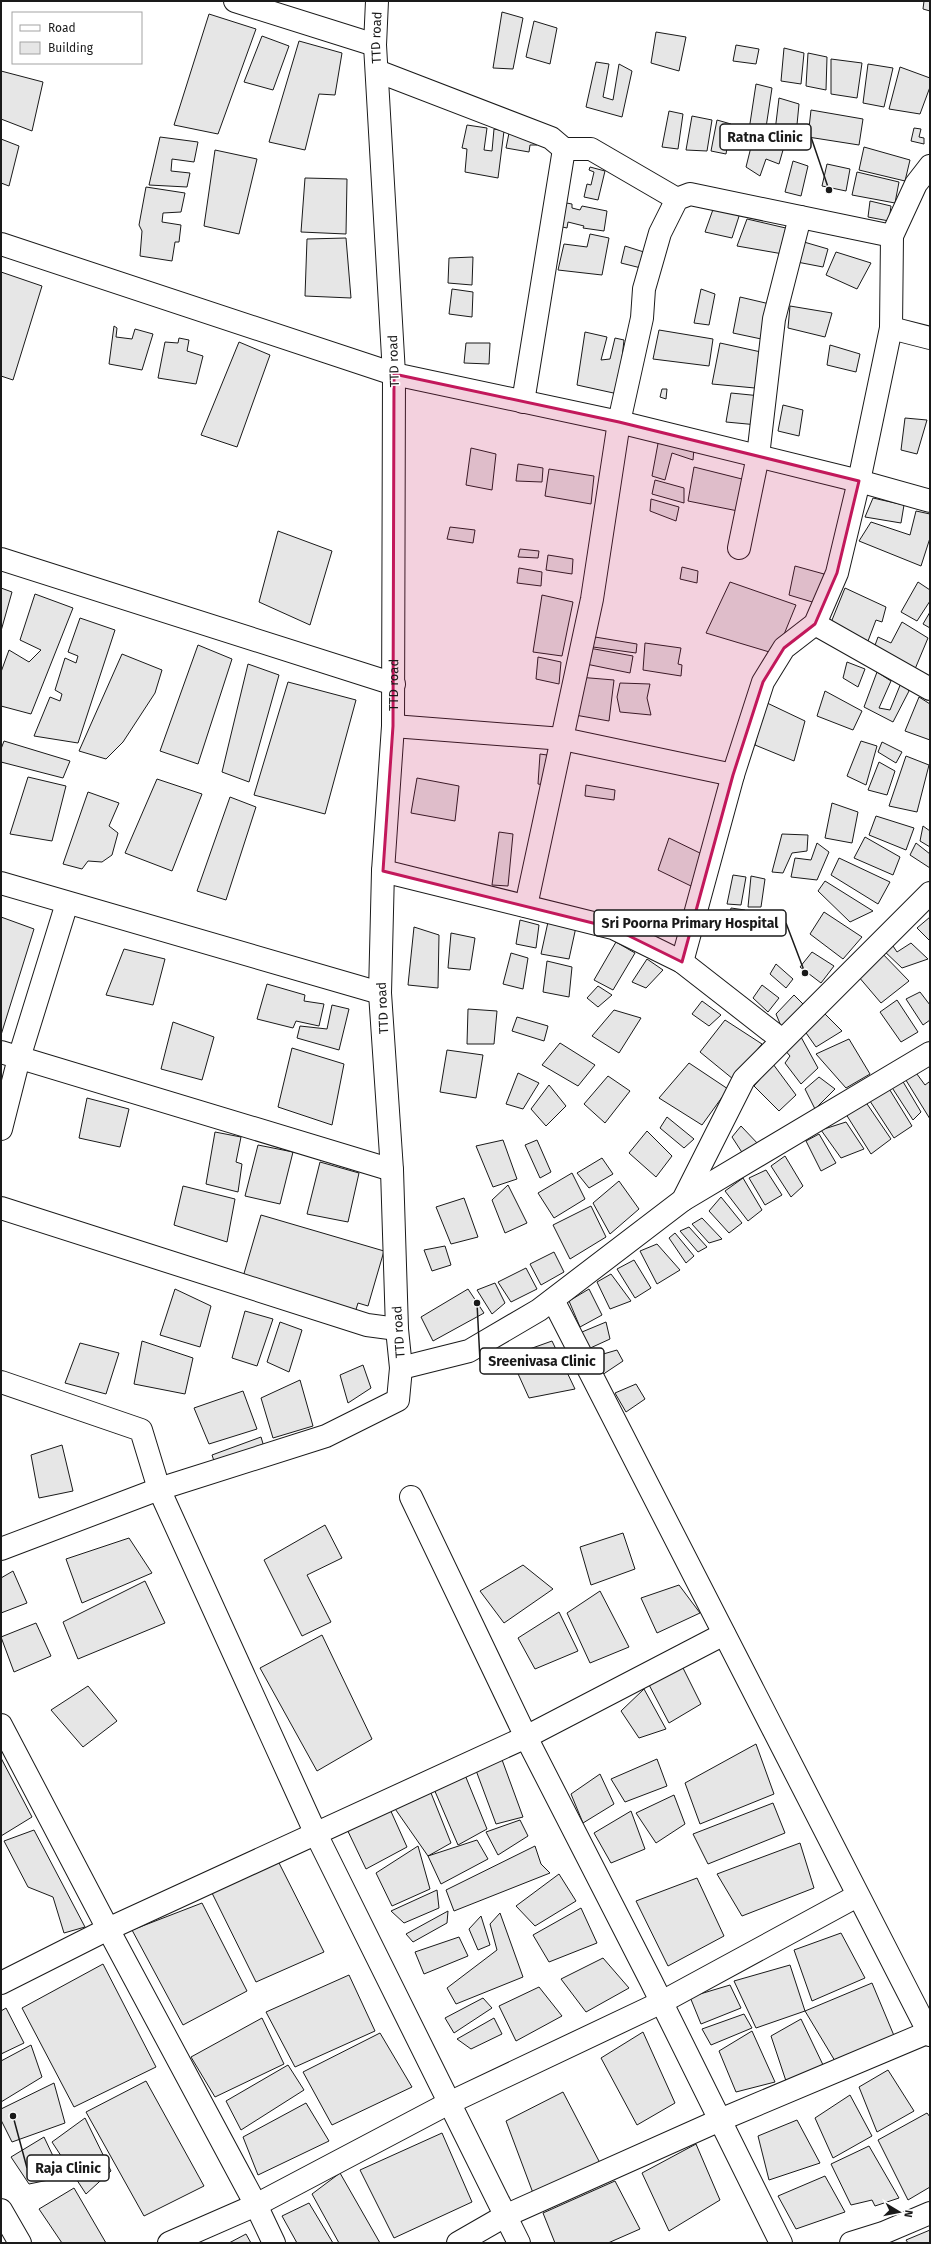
<svg xmlns="http://www.w3.org/2000/svg" width="931" height="2244" font-family="'Fira Sans',sans-serif">
	<style>
		.building { fill: #e6e6e6; stroke: #1a1a1a }
		.lines { fill: none; stroke-linecap: round; stroke-linejoin: round }
		.minor-casing { stroke: #1a1a1a; stroke-width: 24 }
		.major-casing { stroke: #1a1a1a; stroke-width: 24 }
		.minor { stroke: #fff; stroke-width: 22 }
		.major { stroke: #fff; stroke-width: 22 }
		.marked { fill: #c2185b; fill-opacity: 0.2; stroke: #c2185b; stroke-width: 3; stroke-linejoin: round }
		.labels { text-anchor: middle; stroke-width: 3; stroke-linejoin: round; paint-order: stroke }
		.street-label { font-size: 13px; fill: #1a1a1a; stroke: #fff }
		.leader { fill: none; stroke: #1a1a1a; stroke-width: 1.5 }
		.callout-dot { fill: #1a1a1a; stroke: #fff; stroke-width: 1.5 }
		.callout { fill: #fff; stroke: #1a1a1a; stroke-width: 1.5 }
		.callout-label { font-size: 14px; text-anchor: middle; font-weight: bold; fill: #1a1a1a }
	</style>
	<rect width="100%" height="100%" fill="#fff"/>
	<path class="building" d="M924 1H930V11L923 9Z
		M502 12 523 18 513 69 493 68Z
		M209 14 256 29 218 134 174 125Z
		M534 21 557 28 550 64 526 57Z
		M656 32 686 37 679 71 651 63Z
		M262 36 289 46 273 90 244 82Z
		M299 41 342 53 335 95 319 94 305 150 269 142Z
		M736 45 759 49 756 64 733 61Z
		M784 48 804 53 801 84 781 81Z
		M808 53 827 57 826 90 806 86Z
		M831 59 862 63 857 98 831 94Z
		M596 62 609 64 603 97 613 100 619 64 632 71 622 117 586 107Z
		M868 64 893 68 884 107 863 103Z
		M900 67 930 78V87L920 114 889 109Z
		M1 71 43 82 32 131 1 119Z
		M756 84 772 88 765 134 749 130Z
		M779 98 799 104 796 135 775 131Z
		M811 110 863 119 859 145 808 137Z
		M669 111 683 114 678 149 662 147Z
		M692 116 712 120 707 151 686 150Z
		M717 120 731 124 726 154 711 151Z
		M467 125 487 128 484 150 492 151 494 129 504 131 498 178 465 172 467 149 462 148Z
		M914 128 921 129 919 137 924 138V144L911 141Z
		M509 133 538 139 537 145H530L529 152 506 148Z
		M160 137 198 142 194 162 172 159 171 171 190 173 187 187 149 185Z
		M1 139 19 146 9 186 1 183Z
		M753 139 785 143 779 164 766 159 760 176 746 167Z
		M864 147 910 160 905 181 859 170Z
		M215 150 257 159 239 234 204 226Z
		M793 161 808 166 801 196 785 192Z
		M827 164 850 169 846 191 822 186Z
		M590 167 605 171 598 200 584 197 587 184 591 185 594 172 589 170Z
		M857 172 899 182 895 203 852 195Z
		M305 178 347 179 346 234 301 232Z
		M146 187 185 193 181 212 163 213 162 222 181 225 179 242H175L172 261 140 256 142 231 139 225Z
		M716 201 741 210 732 238 705 232Z
		M870 201 891 206 889 221 868 217Z
		M561 202 572 204V208L580 210 582 206 607 211 604 231 583 228 584 226 568 222 567 228 558 226Z
		M747 219 790 229 783 254 737 246Z
		M590 234 609 238 602 275 558 270 564 244 587 247Z
		M346 238 351 298 305 296 307 239Z
		M804 242 828 249 823 267 797 262Z
		M625 246 647 253 645 269 621 263Z
		M836 252 871 263 857 289 826 275Z
		M473 257 472 285 448 283 449 258Z
		M1 272 42 286 13 380 1 376Z
		M452 289 473 292 472 317 449 314Z
		M701 289 715 294 709 325 694 323Z
		M740 297 774 305 766 340 733 333Z
		M790 306 832 313 825 337 788 328Z
		M114 326 117 328 116 337 132 339 135 329 153 334 142 370 109 364Z
		M659 330 713 339 709 366 653 359Z
		M585 332 607 337 601 360 610 359 615 338 624 340 618 394 577 385Z
		M179 338 189 340 187 351 203 356 196 384 158 378 165 342 178 343Z
		M239 342 270 355 237 447 201 435Z
		M466 343H490L489 364 464 363Z
		M720 343 761 352 755 388 712 384Z
		M830 345 860 354 856 372 827 365Z
		M662 389H667L666 399 660 397Z
		M731 393 761 396 758 425 726 422Z
		M783 405 803 410 799 436 778 431Z
		M905 418 927 420 917 454 901 450Z
		M659 438 694 448 693 460 672 453 665 480 652 476Z
		M471 448 496 454 492 490 466 485Z
		M518 464 543 468 542 482 516 481Z
		M694 467 742 479 738 511 688 501Z
		M549 469 594 476 591 504 545 496Z
		M655 480 684 488V503L652 494Z
		M873 498 904 505 901 523 865 517Z
		M651 499 679 507 676 521 650 511Z
		M916 511 930 514V538L921 566 859 541 871 522 910 535Z
		M450 527 475 530 473 543 447 539Z
		M278 531 332 551 310 625 259 602Z
		M520 549 539 551 538 558 518 557Z
		M548 555 573 559 572 574 546 570Z
		M795 566 824 574 819 604 789 595Z
		M682 567 698 571 697 583 680 579Z
		M519 568 542 572 541 586 517 583Z
		M730 582 796 605 776 654 706 633Z
		M918 582 930 590V601L917 621 901 612Z
		M1 588 12 592 1 631Z
		M845 588 886 607 882 622 876 620 868 641 830 625Z
		M35 594 73 608 31 714 1 706V672L9 650 29 662 41 650 20 640Z
		M542 595 573 602 562 656 533 652Z
		M930 612V628L923 624Z
		M80 618 115 630 78 743 34 736 50 697 60 701 62 694 55 690 65 658 76 663 78 656 68 652Z
		M902 622 928 638 915 669 874 648 878 637 891 643Z
		M595 637 637 644 636 653 593 647Z
		M645 643 681 648 678 664 682 665 681 676 643 670Z
		M198 645 232 659 198 764 160 751Z
		M589 648 633 656 630 673 586 664Z
		M122 654 162 670 155 693 123 742 106 759 79 751Z
		M538 657 561 662 559 684 536 679Z
		M847 662 865 669 858 687 843 678Z
		M248 664 279 675 249 782 222 772Z
		M877 672 891 681 879 708 890 710 901 683 909 691 893 722 864 707Z
		M578 677 614 680 609 721 575 715Z
		M288 682 356 700 325 814 254 795Z
		M620 683 650 684 647 698 651 715 620 712 617 697Z
		M825 691 862 711 853 730 817 716Z
		M919 697 930 704V740L905 731Z
		M765 702 805 721 794 761 755 745Z
		M4 741 70 761 63 778 1 762V749Z
		M861 741 877 746 866 785 847 776Z
		M882 742 902 752 896 763 878 752Z
		M540 754 554 756 551 786 538 784Z
		M906 756 929 765 917 812 889 806Z
		M879 762 895 771 887 795 868 790Z
		M28 777 66 786 52 841 10 834Z
		M417 778 459 786 455 821 411 813Z
		M157 779 202 794 172 871 125 853Z
		M586 785 615 790 614 800 585 796Z
		M88 792 119 803 109 826 118 833 112 855 102 862 88 861 82 869 63 864Z
		M230 797 256 807 226 900 197 891Z
		M832 803 858 812 852 843 825 838Z
		M876 816 914 828 906 850 869 835Z
		M923 826 930 831V847L920 841Z
		M499 832 513 834 508 886 492 885Z
		M782 834 808 835 807 851 792 853 783 873 772 872Z
		M865 837 900 857 893 875 854 858Z
		M669 838 702 854 691 886 658 870Z
		M817 843 829 852 817 880 791 877 795 858 811 860Z
		M916 843 930 854V868L910 855Z
		M839 858 890 882 878 904 831 875Z
		M733 875 746 877 741 905 727 904Z
		M751 876 765 879 761 907H748Z
		M825 881 873 911 850 922 818 891Z
		M731 908 745 910 742 926 728 923Z
		M824 912 862 937 843 959 810 934Z
		M1 917 34 929 1 1035Z
		M930 917V941L917 928Z
		M520 920 539 925 536 948 516 944Z
		M548 922 576 927 569 959 541 954Z
		M414 927 439 935 438 988 408 985Z
		M451 933 475 938 470 970 448 968Z
		M616 942 635 953 613 990 594 980Z
		M891 943 897 952 911 943 928 959 902 968 882 949Z
		M124 949 165 959 153 1005 106 995Z
		M878 949 909 981 881 1003 858 976Z
		M812 952 834 966 821 983 800 967Z
		M511 953 528 958 523 989 503 984Z
		M647 959 663 970 646 988 632 982Z
		M547 961 572 967 569 997 543 992Z
		M776 964 793 979 786 988 770 974Z
		M267 984 305 995 304 1001 324 1004 319 1026 296 1021 293 1028 257 1019Z
		M762 985 779 998 768 1012 753 998Z
		M598 986 612 995 598 1007 587 998Z
		M920 992 930 1005V1020L923 1025 906 999Z
		M794 995 805 1006 781 1026 776 1014Z
		M897 1000 918 1032 901 1042 880 1012Z
		M702 1001 721 1015 709 1026 692 1014Z
		M332 1005 349 1009 339 1050 297 1038 300 1026 327 1029Z
		M468 1009 497 1011 494 1044H467Z
		M614 1010 641 1018 619 1053 592 1036Z
		M824 1013 842 1031 816 1047 804 1030Z
		M517 1017 548 1026 544 1041 512 1031Z
		M725 1020 762 1044 733 1079 700 1052Z
		M173 1022 214 1037 202 1080 161 1069Z
		M801 1037 818 1068 801 1084 785 1063 790 1056 783 1048Z
		M849 1039 870 1074 846 1088 816 1054Z
		M560 1043 595 1065 578 1086 542 1065Z
		M292 1048 344 1064 332 1125 278 1107Z
		M447 1050 483 1055 476 1098 440 1092Z
		M689 1063 728 1089 702 1125 659 1098Z
		M773 1064 796 1095 779 1111 754 1086Z
		M914 1070 925 1085 929 1082 930 1084V1119L904 1077Z
		M518 1073 539 1083 523 1109 506 1104Z
		M608 1076 630 1091 605 1123 584 1104Z
		M819 1077 835 1089 815 1109 805 1089Z
		M902 1080 921 1112 913 1120 891 1086Z
		M549 1085 566 1106 546 1126 531 1109Z
		M888 1087 912 1126 894 1138 868 1098Z
		M87 1098 129 1109 120 1147 79 1138Z
		M865 1101 891 1139 871 1154 844 1111Z
		M667 1117 694 1139 684 1148 660 1128Z
		M846 1122 864 1149 841 1158 821 1130Z
		M741 1126 760 1146 745 1157 732 1137Z
		M647 1131 672 1156 656 1177 629 1153Z
		M215 1132 241 1137 236 1162 242 1164 238 1192 206 1184Z
		M819 1134 836 1163 821 1171 806 1141Z
		M503 1140 517 1179 493 1187 476 1146Z
		M537 1140 551 1172 540 1178 525 1145Z
		M258 1145 293 1152 280 1204 245 1196Z
		M785 1156 803 1186 791 1197 771 1166Z
		M602 1158 613 1174 589 1188 577 1173Z
		M320 1162 359 1173 348 1222 307 1214Z
		M766 1170 782 1195 765 1205 749 1178Z
		M572 1173 585 1199 554 1218 538 1193Z
		M743 1178 762 1210 748 1221 725 1191Z
		M619 1181 639 1209 610 1234 593 1203Z
		M508 1185 527 1223 505 1233 492 1200Z
		M183 1186 235 1199 227 1242 174 1225Z
		M721 1197 742 1223 729 1233 709 1211Z
		M464 1198 478 1237 451 1244 436 1207Z
		M591 1206 606 1237 570 1259 553 1225Z
		M261 1215 384 1251 368 1306 358 1303 354 1316 243 1277Z
		M702 1218 722 1239 709 1243 692 1224Z
		M689 1227 707 1247 698 1252 680 1231Z
		M675 1233 694 1256 686 1263 669 1238Z
		M657 1244 680 1270 657 1284 640 1251Z
		M445 1246 451 1265 432 1271 424 1250Z
		M554 1252 564 1272 541 1285 530 1264Z
		M634 1260 651 1288 635 1298 617 1269Z
		M526 1268 537 1289 511 1302 498 1282Z
		M611 1274 631 1301 610 1309 597 1282Z
		M495 1283 505 1303 492 1314 477 1290Z
		M175 1289 211 1306 200 1347 160 1335Z
		M468 1289 484 1313 433 1341 421 1317Z
		M589 1289 602 1315 580 1327 569 1301Z
		M245 1311 273 1319 257 1366 232 1358Z
		M280 1322 302 1330 289 1372 267 1362Z
		M606 1322 610 1339 586 1350 582 1332Z
		M142 1341 193 1358 185 1394 134 1384Z
		M552 1341 575 1389 529 1398 510 1356Z
		M80 1343 119 1353 106 1394 65 1383Z
		M617 1350 623 1361 602 1375 593 1357Z
		M363 1365 371 1388 348 1403 340 1375Z
		M300 1380 313 1426 273 1438 261 1398Z
		M636 1384 645 1399 626 1412 615 1393Z
		M243 1391 257 1429 209 1444 194 1408Z
		M261 1437 264 1447 215 1464 212 1455Z
		M62 1445 73 1491 39 1498 31 1455Z
		M325 1525 342 1558 307 1575 331 1622 302 1636 264 1560Z
		M623 1533 635 1569 591 1585 580 1547Z
		M129 1538 152 1573 82 1603 66 1559Z
		M523 1565 553 1589 504 1623 480 1591Z
		M13 1571 27 1603 1 1613V1578Z
		M145 1581 165 1623 78 1659 63 1622Z
		M679 1585 700 1613 657 1633 641 1598Z
		M600 1591 629 1647 590 1663 567 1613Z
		M559 1612 578 1651 535 1669 518 1638Z
		M36 1623 51 1656 14 1672 1 1637Z
		M322 1635 372 1739 317 1771 260 1668Z
		M680 1662 701 1704 669 1723 647 1681Z
		M88 1686 117 1721 83 1747 51 1710Z
		M644 1689 666 1729 639 1738 621 1711Z
		M756 1744 774 1794 700 1824 685 1783Z
		M501 1757 523 1817 496 1824 474 1765Z
		M1 1758 32 1817 1 1836Z
		M657 1759 667 1786 625 1802 611 1779Z
		M600 1774 614 1804 583 1823 571 1794Z
		M465 1775 487 1829 458 1845 434 1789Z
		M429 1788 451 1843 428 1856 391 1803Z
		M674 1795 685 1824 656 1843 636 1813Z
		M773 1803 785 1833 708 1864 693 1834Z
		M389 1807 407 1847 366 1869 344 1823Z
		M631 1811 645 1849 611 1863 594 1833Z
		M520 1820 528 1836 498 1855 486 1832Z
		M34 1830 85 1927 64 1933 53 1897 28 1887 4 1841Z
		M477 1840 488 1859 441 1884 428 1856Z
		M800 1843 814 1888 742 1916 717 1874Z
		M418 1846 430 1889 392 1906 376 1873Z
		M535 1846 541 1864 550 1873 454 1911 446 1890Z
		M276 1857 324 1952 256 1982 212 1893Z
		M559 1874 576 1901 535 1926 516 1906Z
		M697 1878 724 1936 668 1966 636 1901Z
		M437 1890 439 1908 404 1923 391 1911Z
		M202 1903 247 1991 183 2025 132 1930Z
		M581 1908 597 1943 549 1962 533 1935Z
		M448 1911 447 1923 413 1942 406 1934Z
		M500 1913 523 1977 456 2004 447 1988 497 1950 490 1924Z
		M481 1916 490 1945 478 1950 469 1929Z
		M841 1933 865 1978 812 2001 794 1950Z
		M459 1937 468 1956 424 1974 415 1952Z
		M603 1958 629 1988 586 2012 561 1979Z
		M103 1964 156 2067 74 2107 22 2008Z
		M790 1965 805 2011 756 2028 734 1981Z
		M349 1975 375 2031 295 2067 266 2012Z
		M872 1983 895 2038 835 2061 805 2011Z
		M730 1985 741 2008 701 2024 690 1997Z
		M539 1987 562 2016 516 2041 499 2006Z
		M483 1998 492 2008 454 2033 445 2018Z
		M6 2008 24 2043 1 2054V2011Z
		M744 2014 752 2028 711 2045 702 2029Z
		M262 2018 284 2064 215 2097 191 2057Z
		M494 2018 502 2034 471 2049 457 2039Z
		M801 2019 824 2067 788 2087 771 2036Z
		M752 2031 775 2082 736 2092 719 2051Z
		M643 2032 675 2103 637 2125 601 2058Z
		M380 2033 412 2087 332 2125 303 2072Z
		M31 2045 42 2077 1 2102V2061Z
		M288 2065 304 2090 241 2130 226 2101Z
		M888 2070 914 2111 877 2132 859 2087Z
		M146 2081 204 2186 144 2216 86 2112Z
		M54 2083 65 2123 12 2142 1 2120V2109Z
		M563 2092 600 2163 533 2193 506 2121Z
		M850 2095 872 2136 833 2158 815 2118Z
		M306 2103 329 2141 258 2175 243 2137Z
		M927 2113 930 2117V2187L908 2200 878 2140Z
		M85 2118 111 2171 86 2194 52 2142Z
		M797 2120 820 2163 769 2180 758 2136Z
		M442 2133 472 2202 394 2238 360 2170Z
		M44 2137 63 2177 29 2184 11 2157Z
		M696 2144 720 2200 669 2231 642 2173Z
		M869 2146 899 2198 875 2206 872 2200 851 2205 831 2164Z
		M340 2173 380 2243H339L312 2194Z
		M825 2176 845 2212 796 2229 778 2196Z
		M615 2181 640 2229 608 2243H555L543 2213Z
		M74 2188 106 2243H62L39 2209Z
		M309 2203 333 2243H297L282 2216Z
		M930 2230V2243H908L906 2240Z
		M246 2234 251 2243H229Z"/>
	<g class="lines">
		<g class="minor-casing">
			<g id="minor">
				<path d="M235 1 375 45"/>
				<path d="M377 71 551 138 564 149H591L677 199"/>
				<path d="M1 244 394 374 619 422 859 481 930 501"/>
				<path d="M891 328 930 338"/>
				<path d="M523 402 564 149"/>
				<path d="M739 548 758 456 774 319 800 217"/>
				<path d="M1 559 394 684"/>
				<path d="M815 624 930 689"/>
				<path d="M393 726 563 739 733 775"/>
				<path d="M383 871 613 928 682 962 782 1040"/>
				<path d="M1 883 380 993"/>
				<path d="M526 906 592 599 619 422 642 318 644 289 660 233 677 199 690 194 892 236"/>
				<path d="M682 962 733 775 763 682 784 648 815 624 837 573 859 481 891 328 892 236 916 184 930 166"/>
				<path d="M1 1052 392 1170"/>
				<path d="M1 1129 19 1058 67 903"/>
				<path d="M683 1200 930 1053"/>
				<path d="M1 1208 367 1325 397 1329"/>
				<path d="M553 1300 930 2035"/>
				<path d="M401 1368 469 1351 539 1310 683 1200 744 1079 930 893"/>
				<path d="M1 1382 141 1430 159 1489 315 1832 519 2243"/>
				<path d="M411 1497 526 1737 651 1981 781 2243"/>
				<path id="s1" d="M1 1549 159 1489 326 1436 398 1400 401 1368 397 1329 392 1170 380 993 383 871 393 726 394 374 375 45 377 1"/>
				<path d="M1 1725 108 1929 256 2205 274 2243"/>
				<path d="M1 1983 108 1929 526 1737 724 1634"/>
				<path d="M169 2243 256 2205 449 2103 662 2002 857 1896"/>
				<path d="M458 2243 505 2216 720 2120 929 2032"/>
				<path d="M851 2243 883 2233 930 2213"/>
			</g>
		</g>
		<g class="major-casing">
			<path id="major" d="M1 2210 20 2243"/>
		</g>
		<use href="#minor" class="minor"/>
		<use href="#major" class="major"/>
	</g>
	<path class="marked" d="M394 374 619 422 859 481 837 573 815 624 784 648 763 682 733 775 682 962 613 928 383 871 393 726Z"/>
	<g class="labels">
		<g class="street-label">
			<text dy="5" stroke="none"><textPath href="#s1" startOffset="1789">TTD road</textPath></text>
			<text transform="translate(393 361) rotate(-92)" y="5">TTD road</text>
			<text dy="5" stroke="none"><textPath href="#s1" startOffset="1141">TTD road</textPath></text>
			<text transform="translate(382 1008) rotate(-93)" y="5">TTD road</text>
			<text transform="translate(398 1332) rotate(-94)" y="5">TTD road</text>
		</g>
	</g>
	<path class="leader" d="M829 190L811 137M805 973L786 923M477 1303L480 1361M13 2116L27 2168"/>
	<g class="callout-dot">
		<circle cx="829" cy="190" r="4"/>
		<circle cx="805" cy="973" r="4"/>
		<circle cx="477" cy="1303" r="4"/>
		<circle cx="13" cy="2116" r="4"/>
	</g>
	<g class="callout">
		<rect x="720" y="124" width="91" height="26" rx="4"/>
		<rect x="594" y="910" width="192" height="26" rx="4"/>
		<rect x="480" y="1348" width="124" height="26" rx="4"/>
		<rect x="27" y="2155" width="82" height="26" rx="4"/>
	</g>
	<g class="callout-label">
		<text x="765" y="142">Ratna Clinic</text>
		<text x="690" y="928">Sri Poorna Primary Hospital</text>
		<text x="542" y="1366">Sreenivasa Clinic</text>
		<text x="68" y="2173">Raja Clinic</text>
	</g>
	<rect width="931" height="2244" fill="none" stroke="#1a1a1a" stroke-width="4"/>
	<rect x="12" y="12" width="130" height="52" fill="#ffffff" stroke="#a3a3a3"/>
	<rect x="20" y="25" width="20" height="6" fill="#ffffff" stroke="#a3a3a3"/>
	<text x="48" y="32" font-size="12" fill="#1a1a1a">Road</text>
	<rect x="20" y="42" width="20" height="12" fill="#e6e6e6" stroke="#a3a3a3"/>
	<text x="48" y="52" font-size="12" fill="#1a1a1a">Building</text>
	<g transform="translate(899 2212) rotate(100)" stroke="#ffffff" stroke-width="3" paint-order="stroke">
	<path d="M0-3L7 15L0 10L-7 15Z" fill="#1a1a1a"/>
	<text y="-6" font-size="11" font-weight="bold" text-anchor="middle" fill="#1a1a1a">N</text>
	</g>
</svg>
